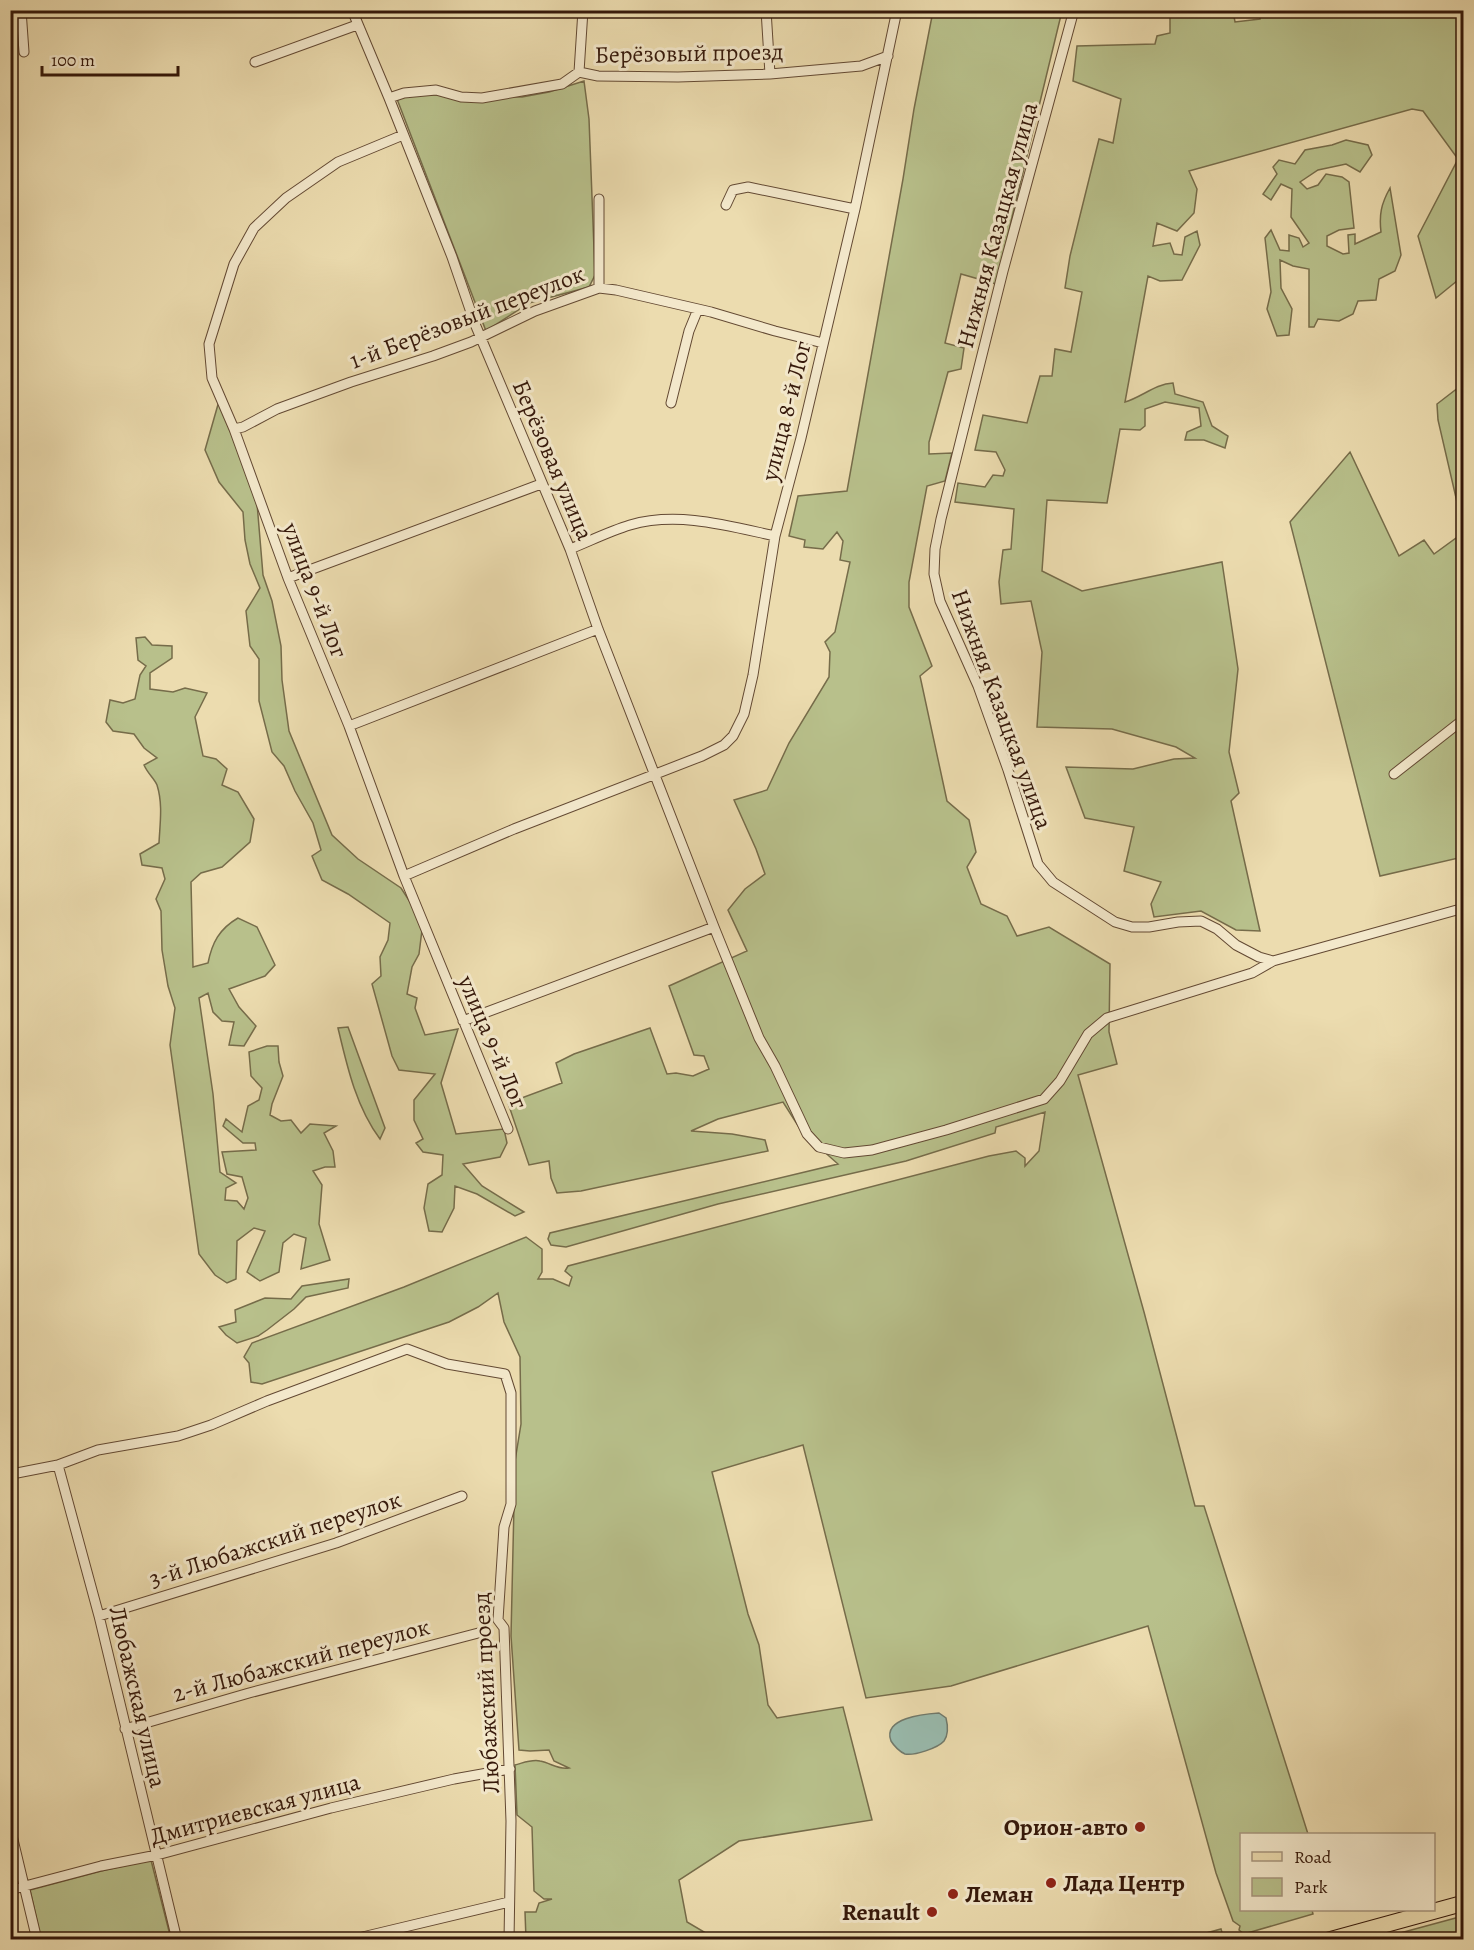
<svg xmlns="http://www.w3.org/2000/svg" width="1474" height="1950" font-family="Alegreya,serif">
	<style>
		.green { fill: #b8c08b; stroke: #766c4a; stroke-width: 1.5 }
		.water { fill: #99bbae; stroke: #717a6c; stroke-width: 1.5 }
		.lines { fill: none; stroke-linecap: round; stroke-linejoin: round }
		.street-casing { stroke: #634933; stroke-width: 11 }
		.primary-casing { stroke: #35180a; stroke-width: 17 }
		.street { stroke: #f3e8cb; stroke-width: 9 }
		.primary { stroke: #ecdcaf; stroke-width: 15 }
		.poi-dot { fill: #8f2418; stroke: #f3e8cb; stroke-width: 2 }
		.labels { text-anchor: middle; stroke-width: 6; stroke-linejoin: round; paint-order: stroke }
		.street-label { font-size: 24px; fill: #35180a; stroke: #f3e8cb }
		.poi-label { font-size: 24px; font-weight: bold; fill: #35180a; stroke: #f3e8cb; text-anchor: end }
	</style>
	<rect width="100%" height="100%" fill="#ecdcaf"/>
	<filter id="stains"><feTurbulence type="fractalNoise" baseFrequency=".00333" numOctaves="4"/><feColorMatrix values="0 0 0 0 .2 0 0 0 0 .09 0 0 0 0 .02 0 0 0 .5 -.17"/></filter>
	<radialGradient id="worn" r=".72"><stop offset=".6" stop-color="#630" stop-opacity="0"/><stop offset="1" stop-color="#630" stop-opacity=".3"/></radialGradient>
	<path class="green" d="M1260 10 1463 11V276L1436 298 1418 236 1458 159 1423 111 1412 109 1189 171 1197 189 1194 213 1177 231 1157 223 1153 246 1170 243 1174 254 1182 255 1185 237 1197 231 1200 245 1182 280 1160 281 1148 276 1125 402C1142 397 1155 384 1173 383L1175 394 1203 402 1212 426 1228 436 1225 448 1204 440H1185L1187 432 1201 426 1199 408 1165 402 1145 409V426L1140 430 1120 429 1107 503 1047 500 1042 571 1082 591 1222 562 1238 669 1229 752 1239 793 1231 801 1260 931 1236 930 1201 911 1154 917 1151 904 1161 882 1124 871 1134 827 1085 818 1066 767 1133 769 1174 759 1195 758 1176 747 1112 729 1037 727 1042 652 1031 601 1001 604 999 582 1003 550 1011 549 1014 509 955 502 958 483 985 487 993 475 1003 476 1005 470 996 452 975 450 983 415 1027 423 1040 376H1052L1055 349 1071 352 1082 292 1065 288 1070 256 1099 139 1113 143 1121 99 1073 81 1077 46 1155 44 1157 36 1170 33V16L1204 11H1233L1235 22 1260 19Z
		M933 11H1062L996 284 961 274 945 343 964 348 961 369 948 372 929 442V454L952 453 945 481 927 486 909 582V607L932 666 920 676 947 801 969 820 976 852 967 867 981 904 1007 916 1017 936 1049 927 1110 964 1109 1032 1117 1064 1078 1075 1144 1312 1195 1506H1204L1308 1834H1242V1910H1312L1313 1914 1244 1934 1239 1930 1240 1926 1233 1921 1216 1873 1148 1626 951 1686 866 1698 803 1445 712 1472 748 1614 759 1645 768 1705 777 1718 843 1707 872 1820 739 1841 679 1880 687 1922 716 1939H526L525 1912H536L539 1903 552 1899H544L534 1891 532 1827 517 1815 515 1765C523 1763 532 1759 540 1761 551 1763 558 1770 569 1768L554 1761 549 1750 530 1751 519 1750 511 1636 515 1461 521 1424 520 1357 504 1322 498 1293 478 1307 449 1322 262 1384 251 1382 249 1363 244 1357 252 1343 404 1287 526 1237 542 1249V1272L538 1279H553L569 1286 572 1277 565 1271 568 1266 989 1156 1016 1151 1025 1158V1166L1039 1151 1045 1112 996 1127 995 1133 906 1161 718 1204 566 1247 551 1245 548 1239 550 1233 838 1164 802 1132 783 1102 718 1119 691 1131 732 1134 765 1140 768 1151 581 1191 557 1193 551 1178 549 1161 529 1165 508 1103 562 1083 556 1063 574 1054 650 1028 667 1074 676 1073 693 1076 709 1069 704 1056 694 1055 669 986 747 951 728 910 745 889 765 874 756 849 734 800 767 790 789 743 829 677 830 652 825 642 835 632 850 562 840 560 843 541 837 532 823 549 804 547 805 540 789 536 798 496 847 491 903 179 914 109Z
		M584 81 589 119 595 275 589 287 529 303 486 331 397 99 405 94 522 97 549 92Z
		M1346 140 1368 145 1372 155 1360 172 1346 164 1318 170 1300 182 1307 189 1318 185 1326 174 1342 177 1349 182 1354 228 1339 230 1327 236V246L1343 254 1349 253 1348 235 1355 234V244L1381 232C1379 215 1381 204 1390 188L1401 255 1395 271 1379 279 1376 300 1358 301 1353 314 1339 321 1318 319 1314 327H1309V269L1293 266 1280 260 1281 288 1292 309 1289 335 1277 336 1267 309 1271 292 1265 238 1271 230 1280 250 1289 251V235L1299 238 1303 247 1309 243 1291 217 1292 189 1281 184 1271 200 1263 194 1277 174 1273 167 1279 160 1295 164 1305 150 1332 145Z
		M1463 384V528L1438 420 1437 404Z
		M219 401 257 503 263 575 272 601 281 646 282 680 289 731 332 835 358 859 401 888 423 922 419 954 412 967 407 994 417 998 415 1008 425 1035 458 1029 441 1083 456 1134 504 1129 507 1143 500 1157 463 1164 482 1186 524 1212 515 1216 477 1194 455 1186 454 1208 442 1232 429 1231 424 1208 428 1184 442 1175 443 1155 423 1152 416 1143 423 1139 414 1120V1100L435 1074 399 1070 392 1056 372 984 381 976 380 957 388 940 390 923 348 894 322 880 312 856 321 850 313 823 295 791 284 766 272 752 259 701V659L250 646 246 611 260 588 250 564 245 540 243 512 219 482 205 450Z
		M1350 452 1399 556 1424 540 1434 554 1463 533V626L1458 632 1464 639 1463 857 1380 876 1290 522Z
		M145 637 152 645 172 646V658L150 673V689L173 692 185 688 207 693 195 717 203 756 216 759 227 769 222 785 238 792 254 819 250 842 222 867 201 873 191 882 193 967 208 963C212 943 219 929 238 918L257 927 275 965 265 976 229 989 239 1007 256 1026 244 1046 229 1045 234 1022 222 1021 213 1012 208 993 199 998 213 1094 220 1172 236 1183 226 1188 225 1200 237 1201 244 1209 248 1198 242 1177 227 1174 222 1152 256 1150 255 1143H243L223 1126 226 1119 242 1132 248 1106 259 1100 262 1088 251 1076 249 1052 267 1046H278L279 1062 283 1076 272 1104 270 1115 281 1121 291 1120 301 1133 310 1124 336 1126 324 1133 333 1151 335 1167H325L313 1171 322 1185 319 1224 330 1260 301 1269 306 1238 294 1234 283 1243 279 1272 260 1281 247 1272 265 1231 254 1228 237 1241 236 1279 227 1283 215 1275 199 1254 170 1045 175 1008 168 986 162 950 161 911 156 899 165 879 162 868 142 865 140 854 159 843C160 823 163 804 157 785 154 778 148 774 144 765L157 758 144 748 134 734 113 731 106 722 110 700 123 703 135 699 140 675 146 666 138 660 136 638Z
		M348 1027 385 1128 380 1139C356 1107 347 1066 338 1028Z
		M349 1279 348 1288 306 1297 294 1309 267 1330 258 1336 237 1343 226 1335 219 1327 236 1322 235 1310 265 1298 291 1299 302 1286Z
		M151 1860 171 1939H41L30 1890 105 1870Z
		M1463 1916V1939H1378Z
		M1221 1929 1224 1939H1184Z"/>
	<path class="water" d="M939 1713 946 1718C948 1726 949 1734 944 1741 938 1748 914 1756 905 1754 900 1752 894 1746 891 1741 882 1718 924 1714 939 1713Z"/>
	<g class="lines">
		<g class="street-casing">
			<path id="street" d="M21 10 24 52
				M352 10 389 98 452 257 475 324 570 549 598 629 714 927 759 1038 775 1066 807 1134 819 1147 844 1153 872 1150 946 1130 1044 1099 1060 1081 1088 1034 1107 1018 1252 973 1273 961
				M766 10 770 74
				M1074 10 1003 271 941 519 935 549 934 574 940 601 978 686 1008 770 1038 864 1053 882 1115 922 1132 927H1149L1178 922 1201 921 1217 929 1236 945 1259 957 1273 961 1464 908
				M255 62 357 25
				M579 72 583 10
				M389 98 404 93 436 90 461 97 482 98 562 84 579 72 598 76 678 77 770 74 861 66 888 56
				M403 135 338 162 286 198 254 228 234 264 209 344 212 378 234 429 288 578 349 726 404 876 508 1129
				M599 199V288
				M726 205 733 190 748 187 855 209
				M671 403 689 331 698 309
				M234 429 243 427 277 409 351 382 433 356 471 342 535 311 599 288 616 290 711 312 775 331 823 343
				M570 549C590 541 610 531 630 525 678 511 729 526 775 536
				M288 578 541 484
				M349 726 598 629
				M1394 774 1464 719
				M404 876 514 829 702 756 724 745 733 736 744 714 753 675 775 536 801 438 855 209 897 10
				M463 1021 714 927
				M58 1465 99 1616 177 1940
				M10 1473H17L58 1465 98 1450 178 1436 211 1425 267 1401 407 1349 447 1364 505 1374 511 1393V1504L504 1527 498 1620 504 1628 511 1821 509 1940
				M99 1616 336 1543 462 1496
				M125 1729 249 1693 486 1631
				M10 1827 37 1940
				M10 1890 101 1866 157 1855 331 1808 454 1779 510 1769
				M350 1940 509 1902"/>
		</g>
		<g class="primary-casing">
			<path id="primary" d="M1329 1940 1464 1903"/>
		</g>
		<use href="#street" class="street"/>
		<use href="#primary" class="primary"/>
	</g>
	<g class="poi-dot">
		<circle cx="1140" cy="1827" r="6"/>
		<circle cx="1051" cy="1883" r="6"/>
		<circle cx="953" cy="1894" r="6"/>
		<circle cx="932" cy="1912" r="6"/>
	</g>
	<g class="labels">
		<g class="street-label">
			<text transform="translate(689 53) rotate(-1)" y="8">Берёзовый проезд</text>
			<text transform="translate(997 225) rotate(-75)" y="8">Нижняя Казацкая улица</text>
			<text transform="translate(467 317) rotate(-21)" y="8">1-й Берёзовый переулок</text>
			<text transform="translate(786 411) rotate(-76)" y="8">улица 8-й Лог</text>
			<text transform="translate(553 460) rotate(67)" y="8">Берёзовая улица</text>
			<text transform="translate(315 590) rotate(69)" y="8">улица 9-й Лог</text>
			<text transform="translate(1002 709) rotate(70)" y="8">Нижняя Казацкая улица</text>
			<text transform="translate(493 1042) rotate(67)" y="8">улица 9-й Лог</text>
			<text transform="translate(275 1539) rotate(-18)" y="8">3-й Любажский переулок</text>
			<text transform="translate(301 1660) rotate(-15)" y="8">2-й Любажский переулок</text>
			<text transform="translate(486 1693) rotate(-93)" y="8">Любажский проезд</text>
			<text transform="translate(138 1697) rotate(77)" y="8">Любажская улица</text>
			<text transform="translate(255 1809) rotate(-15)" y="8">Дмитриевская улица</text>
		</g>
		<g class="poi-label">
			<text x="1128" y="1835">Орион-авто</text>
			<text x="1063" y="1891" text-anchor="start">Лада Центр</text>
			<text x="965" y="1902" text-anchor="start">Леман</text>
			<text x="920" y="1920">Renault</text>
		</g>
	</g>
	<rect width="1474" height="1950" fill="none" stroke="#ecdcaf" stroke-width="36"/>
	<rect x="12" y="12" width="1450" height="1926" fill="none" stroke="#35180a" stroke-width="3"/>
	<rect x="18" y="18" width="1438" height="1914" fill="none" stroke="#35180a" stroke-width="1.5"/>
	<rect x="1240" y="1833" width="195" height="78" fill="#f3e8cb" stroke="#a7957e" stroke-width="1.5"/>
	<rect x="1252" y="1852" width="30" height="9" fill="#ecdcaf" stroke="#a7957e" stroke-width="1.5"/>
	<text x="1294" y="1863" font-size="18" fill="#35180a">Road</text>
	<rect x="1252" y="1878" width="30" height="18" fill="#b8c08b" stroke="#a7957e" stroke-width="1.5"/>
	<text x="1294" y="1893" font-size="18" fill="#35180a">Park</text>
	<path d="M42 66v9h136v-9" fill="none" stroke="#35180a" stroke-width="3"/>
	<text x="51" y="66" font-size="18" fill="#35180a" stroke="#f3e8cb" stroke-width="4.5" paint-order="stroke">100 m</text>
	<rect width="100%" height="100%" filter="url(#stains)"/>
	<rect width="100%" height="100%" fill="url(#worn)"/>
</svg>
